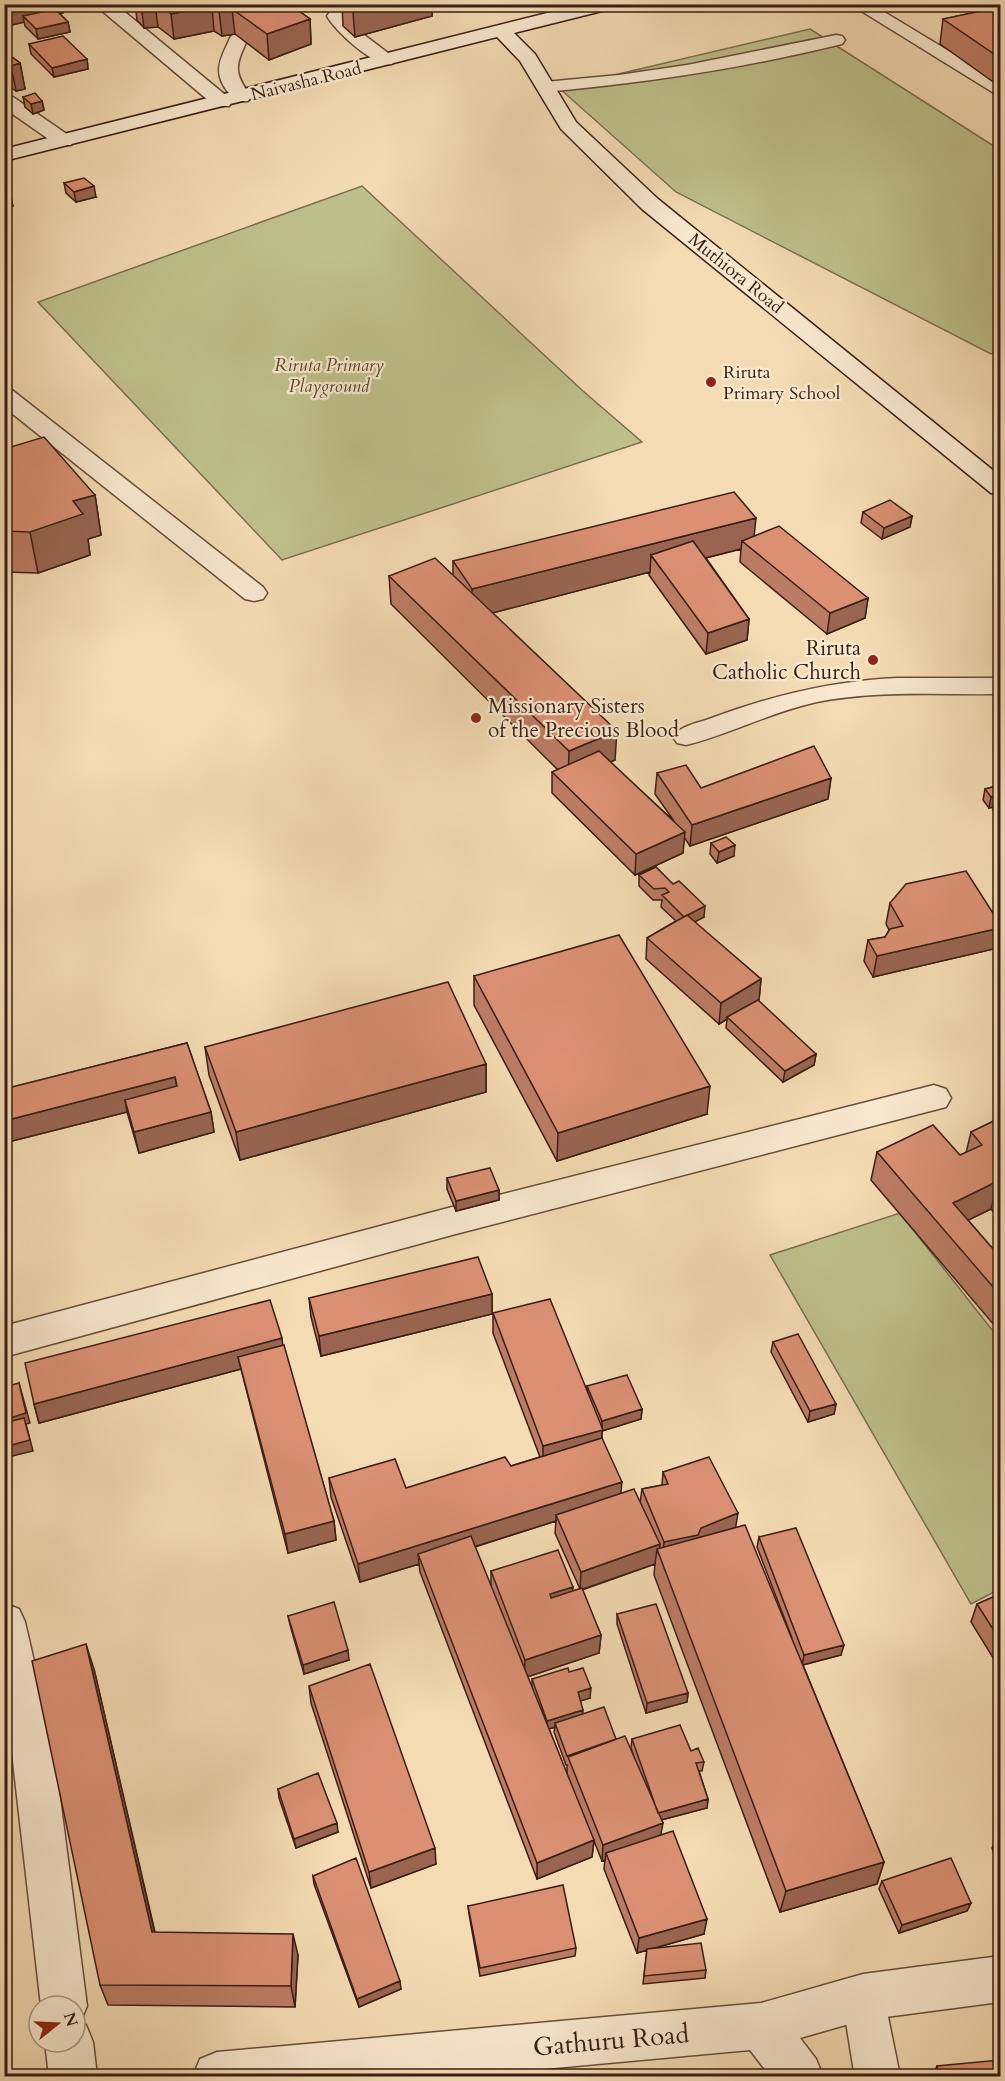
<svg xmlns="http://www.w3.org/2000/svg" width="1005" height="2081" font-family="Cardo,serif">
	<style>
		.green { fill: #bec08b; stroke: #7c6f50; stroke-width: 1.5 }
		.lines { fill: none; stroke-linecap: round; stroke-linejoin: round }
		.lane-casing { stroke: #684d3c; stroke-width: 3 }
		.street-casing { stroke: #684d3c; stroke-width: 3 }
		.secondary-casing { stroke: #391e14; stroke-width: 3 }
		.lane { fill: #f8e8ce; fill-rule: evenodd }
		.street { fill: #f8e8ce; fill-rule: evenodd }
		.secondary { fill: #f8e8ce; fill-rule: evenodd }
		.wall { fill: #bc7c64; stroke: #391e14; stroke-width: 1.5; fill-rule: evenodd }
		.shaded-wall { fill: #996551; stroke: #391e14; stroke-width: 1.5 }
		.building { fill: #db9074; stroke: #391e14; stroke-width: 1.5 }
		.poi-dot { fill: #8f2418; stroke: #f8e8ce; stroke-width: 2 }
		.labels { text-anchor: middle; stroke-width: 4.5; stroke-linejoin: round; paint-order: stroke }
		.far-street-label { font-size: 18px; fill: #391e14; stroke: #f8e8ce }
		.far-park-label { font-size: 18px; font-style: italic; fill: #5a4632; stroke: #f8e8ce }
		.far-poi-label { font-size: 18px; fill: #391e14; stroke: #f8e8ce; text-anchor: start }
		.poi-label { font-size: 21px; fill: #391e14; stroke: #f8e8ce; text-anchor: end }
		.near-street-label { font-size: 26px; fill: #391e14; stroke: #f8e8ce }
	</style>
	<rect width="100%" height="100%" fill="#f4dbb3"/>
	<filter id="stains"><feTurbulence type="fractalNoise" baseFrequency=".00333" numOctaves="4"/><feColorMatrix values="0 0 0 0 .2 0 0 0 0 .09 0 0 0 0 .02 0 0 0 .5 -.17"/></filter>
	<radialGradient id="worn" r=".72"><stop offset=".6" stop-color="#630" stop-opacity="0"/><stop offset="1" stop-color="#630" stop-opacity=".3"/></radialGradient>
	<path class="green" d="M810 29 1000 150V350L991 354 676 192 559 88Z
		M362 186 583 391 642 442 282 560 38 302Z
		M900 1213 1000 1340V1589L971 1604 770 1255Z"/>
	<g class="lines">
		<g class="lane-casing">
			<path id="lane" d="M335 4H352L344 16 347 22 392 56 395 60 392 64C375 68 335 31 327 16Z
				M850 4H871L1000 82V94L994 93Z
				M239 33 245 34 248 38C235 67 233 71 251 97L248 101C234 104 219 85 219 70 219 59 226 48 230 38L233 34Z
				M836 35 842 36 845 40 842 44C745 68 645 83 545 92L539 91 536 87 539 83 545 82 619 75 687 65Z
				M4 96 13 97 71 137 73 141 71 145H57L4 108Z
				M897 678H1000V694C939 695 878 690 817 702 771 712 730 734 686 745L677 743 673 737C680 726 697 723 709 719 770 696 831 681 897 678Z
				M863 1976 878 1982 884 1997 900 2076H856L854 2072 842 1997 848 1982Z"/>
		</g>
		<g class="street-casing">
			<path id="street" d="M94 4H115L229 98 232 102 229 106H215Z
				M4 388 12 390 263 587 267 593 263 599 254 601 245 599 4 407Z
				M934 1085 946 1089 951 1098 946 1107 452 1235 4 1357V1326L452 1207Z
				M4 1603 19 1609 25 1622 53 1744 87 2006 80 2023 86 2025 93 2042 97 2076H49L45 2042H75V2006H41L11 1744 4 1717Z
				M1000 1956V2002L863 2020 800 2038 816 2059 823 2076H770L750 2050 468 2076H193L200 2059 217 2052 761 2003 863 1974Z"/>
		</g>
		<g class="secondary-casing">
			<path id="secondary" d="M583 4H616L614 8 514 33 535 54 576 122 658 199 1000 476V495L991 493 642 209 561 129 520 61 497 37 4 161V149Z"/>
		</g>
		<use href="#lane" class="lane"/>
		<use href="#street" class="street"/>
		<use href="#secondary" class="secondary"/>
	</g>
	<path class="wall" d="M4 4 63 13 60 14 68 22 70 32 38 39 25 26 24 22 8 26 4 23Z
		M135 4H289L310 19 311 44 269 60 235 34 222 36 214 31 174 39 158 27 144 28 137 20Z
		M302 4H324L308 9Z
		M342 4H454L432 10V16L355 37 343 26Z
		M1000 7V85L999 86 940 44 943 19Z
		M29 44 87 59 88 69 54 77 31 54Z
		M4 51 20 63 25 89 16 91 4 83Z
		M23 97 42 101 44 110 33 114 25 107Z
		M64 183 96 197 76 202 66 193Z
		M4 449 95 495 101 535 88 539 90 555 38 573 6 572 4 570Z
		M863 512 912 516 910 527 882 539 861 523Z
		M754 536 868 598 865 618 827 634 740 562 741 549 706 558 749 619 747 640 706 654 649 575 650 572 492 613 615 760 610 762 674 821 655 794 657 773 701 788 831 778 828 799 690 846 684 837 683 853 635 875 552 793V772L558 770 391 604 389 576H453V561Z
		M1000 785V820L993 810 994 807 989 808 983 800 985 789Z
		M711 843 734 856 717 863 710 854Z
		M656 867 704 917 694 922 761 979 759 1000 754 1003 816 1054 814 1065 783 1082 726 1028 727 1019 719 1024 646 959 647 938 676 921 661 907 662 900H653L639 886V875Z
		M890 903 1000 924V936L998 948 873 977 864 961 868 940 885 937 889 930 886 924Z
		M474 976 707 1114 557 1161 474 1005Z
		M187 1043 211 1112 214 1132 139 1153 127 1112 4 1143V1089Z
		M205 1047 486 1064V1092L240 1160 209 1075Z
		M1000 1118V1220L991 1209 968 1220 1000 1257V1332L871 1180 877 1152 960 1155 966 1153 971 1132Z
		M447 1178 499 1190V1200L456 1211 447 1189Z
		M492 1294V1314L321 1356 311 1317 309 1298Z
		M493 1313 587 1391V1386L642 1409 641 1419 602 1431V1438L621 1493 640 1503 642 1489 662 1485 663 1472 735 1528 792 1638 757 1547 759 1537 841 1655 803 1665 884 1862 877 1884 780 1912 654 1575 655 1564 582 1590 601 1635 599 1653 527 1677 532 1687V1679L569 1672 590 1698 580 1701 583 1714 616 1739 635 1760 631 1748 632 1739 691 1751 704 1762 702 1771H699L708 1799 707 1808 661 1820V1835L704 1934 655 1948 706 1970 705 1978 643 1984 647 1950 637 1953 604 1869 605 1860 602 1861 594 1841 592 1857 537 1879 420 1572 419 1564 360 1582 331 1497 329 1478 406 1488 511 1466 540 1457 493 1333ZM556 1521 555 1533 580 1589 573 1591 491 1571V1587L475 1547ZM555 1727 554 1732 566 1765H567V1774L549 1729Z
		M773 1342 836 1404 834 1414 808 1422 771 1352Z
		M283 1346 334 1521 336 1540 288 1553 241 1369 39 1423 34 1404Z
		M1000 1594V1669L971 1622 977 1604Z
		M617 1614 688 1693 687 1702 646 1713 617 1624Z
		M288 1616 349 1660 304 1674 290 1625Z
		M94 1669 155 1932 298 1955 295 2007 108 2005 100 1985Z
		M309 1686 436 1864 371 1888 311 1703Z
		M278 1789 338 1832 296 1848 279 1798Z
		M999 1832H1000V1874L992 1848Z
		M313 1876 401 1989 359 2007 314 1884Z
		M882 1881 971 1903 967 1911 899 1933 879 1889Z
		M468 1906 576 1948 575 1956 480 1976 469 1914Z
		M937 2066 1000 2076H932Z
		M825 2070 842 2076H823Z"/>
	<path class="shaded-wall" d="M20 4H62L63 13 28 21 23 16 24 22 8 26 4 8Z
		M141 4H155L158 27 144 28Z
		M308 4H324L308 9Z
		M381 4H454L432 10V16L355 37 353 12Z
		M212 6 214 31 174 39 171 14Z
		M232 9 235 34 222 36 219 11Z
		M310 19 311 44 269 60 267 34Z
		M68 22 70 32 38 39 36 29Z
		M87 59 88 69 54 77 52 68Z
		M20 63 25 89 16 91 11 66Z
		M42 101 44 110 33 114 31 104Z
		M94 186 96 197 76 202 74 192Z
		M11 196 13 206 4 207V197Z
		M95 495 101 535 88 539 90 555 38 573 30 532 73 501Z
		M912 516 910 527 882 539 884 528Z
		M756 518 753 546 742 541 741 549 661 569 651 555 650 572 473 618 472 589Z
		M868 598 865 618 827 634 830 613Z
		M749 619 747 640 706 654 708 633Z
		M617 731 615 760 568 780 569 751Z
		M831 778 828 799 690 846 692 825Z
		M1000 795V805L996 799 994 807 989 808 991 797Z
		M685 832 683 853 635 875 636 854Z
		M735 845 734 856 717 863 719 852Z
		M705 906 704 917 683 928 684 917Z
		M1000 928V936L998 948 873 977 877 956Z
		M761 979 759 1000 729 1018 727 1017V1019L719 1024 721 1003Z
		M816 1054 814 1065 783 1082 785 1071Z
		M486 1064V1092L240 1160 236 1132Z
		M175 1077 179 1098 125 1100 127 1112 4 1143V1121Z
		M710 1086 707 1114 557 1161 558 1133Z
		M211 1112 214 1132 139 1153 134 1132Z
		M998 1181 991 1209 946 1231 953 1203Z
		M499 1190V1200L456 1211V1201Z
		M492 1294V1314L321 1356 319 1336Z
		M282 1338 284 1358 238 1357 241 1369 39 1423 34 1404Z
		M19 1383 30 1423 26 1424 33 1451 4 1458V1420Z
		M836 1404 834 1414 808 1422 810 1411Z
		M642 1409 641 1419 602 1431 601 1449 543 1466V1446L602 1430V1421Z
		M622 1482 620 1501 556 1515V1521L422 1563 418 1554 419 1564 360 1582 358 1564Z
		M738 1513 735 1531 662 1560 664 1542Z
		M334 1521 336 1540 288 1553 285 1534Z
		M660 1544 659 1555 657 1549 655 1564 580 1590 581 1572Z
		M573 1587 572 1606 549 1613 550 1594Z
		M601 1635 599 1653 524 1678 525 1660Z
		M86 1644 94 1669 159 1952 152 1932Z
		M844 1645 841 1655 802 1665 804 1655Z
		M348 1650 349 1660 304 1674 303 1665Z
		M591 1688 590 1698 577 1702 578 1692Z
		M688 1693 687 1702 646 1713 647 1703Z
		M583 1710 582 1719 555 1723V1727L546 1730 547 1721Z
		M708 1799 707 1808 657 1821 658 1813Z
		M337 1823 338 1832 296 1848 294 1839Z
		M663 1823 660 1839 606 1853 605 1860 602 1861 603 1845Z
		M594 1840 592 1857 537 1879V1863Z
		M435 1848 436 1864 371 1888 369 1872Z
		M884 1862 877 1884 780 1912 786 1891Z
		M971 1903 967 1911 899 1933 902 1925Z
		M707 1919 704 1934 637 1953 639 1938Z
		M293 1934 298 1955 295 2007 291 1986Z
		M400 1981 401 1989 359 2007 357 1999Z"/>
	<path class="building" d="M4 4H20L4 8Z
		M159 4H289L310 19 267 34 232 9 219 11 212 6 171 14Z
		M345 4H381L353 12Z
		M1000 7V58L943 19Z
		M55 9 68 22 36 29 23 16Z
		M63 36 87 59 52 68 29 44Z
		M4 51 20 63 11 66 4 61Z
		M35 93 42 101 31 104 23 97Z
		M84 178 94 186 74 192 64 183Z
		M8 189 11 196 4 197V190Z
		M44 437 95 495 73 501 83 514 30 532 4 531V449Z
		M734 492 756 518 472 589 453 561Z
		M890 500 912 516 884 528 863 512Z
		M779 526 868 598 830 613 742 541Z
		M693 541 749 619 708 633 651 555Z
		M435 558 617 731 569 751 389 576Z
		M814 746 831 778 692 825 657 773 686 765 701 788Z
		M599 751 685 832 636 854 552 772Z
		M1000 785V795L991 797 985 789Z
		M1000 797V805L996 799Z
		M726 837 735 845 719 852 711 843Z
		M656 867 673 884 679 881 705 906 684 917 662 895 669 892 665 888 654 889 639 875Z
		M966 871 1000 924V928L877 956 868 940 885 937 890 929 903 926 890 903 906 884Z
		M687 915 761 979 721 1003 647 938Z
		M619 935 710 1086 558 1133 474 976Z
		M448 982 486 1064 236 1132 205 1047Z
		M758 1000 816 1054 785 1071 727 1017Z
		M187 1043 211 1112 134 1132 125 1100 177 1086 175 1077 4 1121V1089Z
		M1000 1118V1183L998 1181 953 1203 1000 1257V1295L877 1152 933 1125 960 1155 982 1145 971 1132Z
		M490 1168 499 1190 456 1201 447 1178Z
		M478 1257 492 1294 319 1336 309 1298Z
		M550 1299 603 1430 543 1446 493 1313Z
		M270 1300 282 1338 34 1404 25 1363Z
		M798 1334 836 1404 810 1411 773 1342Z
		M284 1345 334 1521 285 1534 238 1357Z
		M627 1375 642 1409 602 1421 587 1386Z
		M19 1383 26 1413 4 1420V1387Z
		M24 1418 30 1440 4 1447V1423Z
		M602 1438 622 1482 358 1564 329 1478 395 1459 406 1488 505 1457 511 1466Z
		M709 1457 738 1513 701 1528 698 1535 664 1542 642 1489 668 1484 663 1472Z
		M634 1489 660 1544 581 1572 556 1515Z
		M745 1525 884 1862 786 1891 657 1549Z
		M796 1528 844 1645 804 1655 759 1537Z
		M471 1536 594 1840 537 1863 418 1554Z
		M558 1550 573 1587 550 1594 551 1598 582 1588 601 1635 525 1660 491 1571Z
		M1000 1594V1640L977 1604Z
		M334 1602 348 1650 303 1665 288 1616Z
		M656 1604 688 1693 647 1703 617 1614Z
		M86 1644 152 1932 293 1934 291 1986 100 1985 32 1661Z
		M370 1664 435 1848 369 1872 309 1686Z
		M568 1668 569 1672 583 1668 591 1688 578 1692 583 1710 547 1721 532 1679Z
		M604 1707 616 1739 567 1756 555 1723Z
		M680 1725 691 1751 698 1748 704 1762 696 1763 708 1799 658 1813 632 1739Z
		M625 1736 663 1823 603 1845 568 1757Z
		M318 1773 337 1823 294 1839 278 1789Z
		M673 1831 707 1919 639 1938 606 1853Z
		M356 1858 400 1981 357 1999 313 1876Z
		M951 1858 971 1903 902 1925 882 1881Z
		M563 1885 576 1948 480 1968 468 1906Z
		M701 1943 706 1970 644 1976 647 1949Z
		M1000 2060V2076H939L937 2066Z
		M825 2070 842 2076H829Z"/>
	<g class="poi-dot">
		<circle cx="711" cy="382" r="6"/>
		<circle cx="873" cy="660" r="6"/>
		<circle cx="476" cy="718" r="6"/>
	</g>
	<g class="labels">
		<g class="far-street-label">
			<text transform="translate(306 81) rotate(-14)" y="6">Naivasha Road</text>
			<text transform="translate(736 273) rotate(39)" y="6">Muthiora Road</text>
		</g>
		<g class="far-park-label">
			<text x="329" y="371">Riruta Primary<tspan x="329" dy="21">Playground</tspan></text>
		</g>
		<g class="far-poi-label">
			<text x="723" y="378">Riruta<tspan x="723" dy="21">Primary School</tspan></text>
		</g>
		<g class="poi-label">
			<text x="861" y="655">Riruta<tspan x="861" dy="24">Catholic Church</tspan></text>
			<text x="488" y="713" text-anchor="start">Missionary Sisters<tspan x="488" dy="24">of the Precious Blood</tspan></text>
		</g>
		<g class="near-street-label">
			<text transform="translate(611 2040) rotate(-5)" y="9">Gathuru Road</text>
		</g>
	</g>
	<rect width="1005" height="2081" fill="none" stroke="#f4dbb3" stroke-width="24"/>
	<rect x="6" y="6" width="993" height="2069" fill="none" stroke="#391e14" stroke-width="3"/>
	<rect x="12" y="12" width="981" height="2057" fill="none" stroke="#391e14" stroke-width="1.5"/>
	<g transform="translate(57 2024) rotate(72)"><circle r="28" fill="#f8e8ce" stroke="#ac9784" stroke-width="1.5"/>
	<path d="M0-4.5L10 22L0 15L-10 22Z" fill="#8f2418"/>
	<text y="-9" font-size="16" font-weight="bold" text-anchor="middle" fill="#391e14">N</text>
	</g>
	<rect width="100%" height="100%" filter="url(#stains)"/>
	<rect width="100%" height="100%" fill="url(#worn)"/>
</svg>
